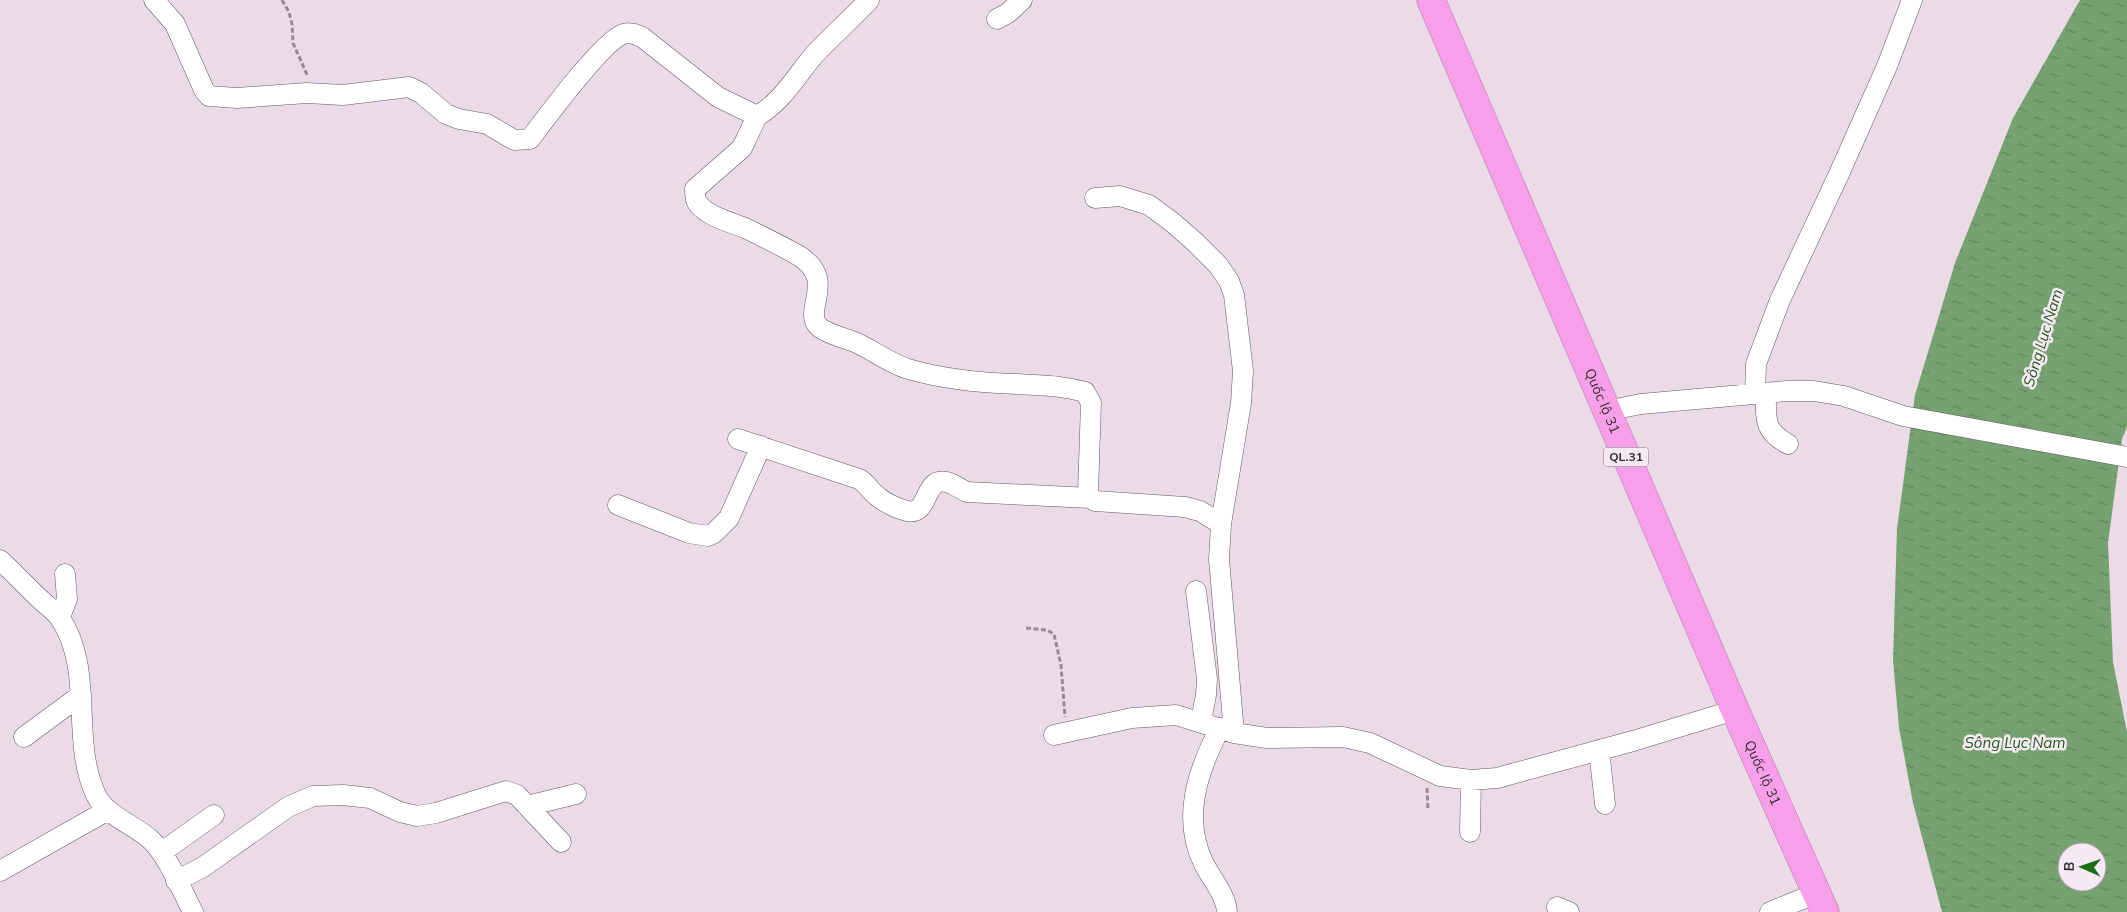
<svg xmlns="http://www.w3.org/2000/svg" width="2127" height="912" font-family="Mulish,sans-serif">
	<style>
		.water { fill: url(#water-ripples); fill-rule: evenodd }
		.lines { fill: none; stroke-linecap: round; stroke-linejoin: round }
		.minor-casing { stroke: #635761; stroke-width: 21 }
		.highway-casing { stroke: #b377aa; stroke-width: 29 }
		.path { stroke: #958a93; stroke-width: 3; stroke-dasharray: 5 2.5; stroke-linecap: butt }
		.minor { stroke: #fff; stroke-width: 20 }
		.highway { stroke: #f89fea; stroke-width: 28 }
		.labels { text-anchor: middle; stroke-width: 5; stroke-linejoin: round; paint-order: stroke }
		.shield { fill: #f7e9f4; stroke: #6e666c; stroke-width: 1 }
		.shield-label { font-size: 12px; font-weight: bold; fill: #332e32 }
		.street-label { font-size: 14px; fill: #332e32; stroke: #f7e9f4 }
		.water-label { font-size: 15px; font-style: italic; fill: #205c1b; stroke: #f7e9f4 }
	</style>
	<defs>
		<pattern id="water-ripples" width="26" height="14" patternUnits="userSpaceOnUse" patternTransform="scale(1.25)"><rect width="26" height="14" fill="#76a271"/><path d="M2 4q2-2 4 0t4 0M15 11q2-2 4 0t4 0" fill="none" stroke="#61845d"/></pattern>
	</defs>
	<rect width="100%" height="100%" fill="#eadbe7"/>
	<path class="water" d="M2080 0H2127V427L2122 439 2108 543 2113 662 2127 732V912H1942L1913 803 1899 728 1893 660 1897 529 1915 395 1955 263 2013 118ZM2067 852H2097V882H2067Z"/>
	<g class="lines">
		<g class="minor-casing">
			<path id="minor" d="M154 0 175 24 204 90 209 96 237 98 307 93 343 95 409 87 421 93 446 114 459 119 487 124 514 140 530 139C546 118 602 42 623 34 630 32 635 34 642 37L718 97 757 116C782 102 796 76 814 55 832 36 851 19 869 0
				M997 19 1008 13 1022 0
				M757 116 742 148 695 189C695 194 695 200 698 204 709 217 730 222 745 228 762 236 779 245 796 254 840 279 801 310 819 327 829 335 846 338 857 343 874 351 891 364 908 369 943 379 981 383 1017 384 1043 386 1059 385 1085 392L1091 403 1088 493 1091 498 1095 501 1185 507 1200 511 1221 524 1219 559 1234 733
				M1095 198 1120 196 1149 205 1172 222 1195 242 1218 265 1229 281 1234 295 1243 371 1241 403 1221 524
				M1766 393C1766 418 1763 431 1788 444
				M1755 394 1756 364 1780 300 1839 174 1887 66 1912 0
				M1606 411 1641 404 1787 391H1814L1844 396 1903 416 2127 457
				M738 439 859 479C867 483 869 490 876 495 883 502 898 509 907 511 930 516 923 477 946 482 953 483 960 489 967 492L1091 498
				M618 505 689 533 708 536 714 533 729 518 761 446
				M0 560C14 573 27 587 41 600 47 606 55 611 60 618 95 671 70 740 96 795 106 816 135 825 151 840 168 856 182 891 193 912
				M1196 591 1207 679 1206 695 1201 721
				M60 617 67 599 65 574
				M1220 728C1198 770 1181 818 1204 864 1211 878 1226 895 1227 912
				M1054 735 1132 718 1176 715 1234 733 1267 738 1343 737 1370 743 1440 776 1471 780 1497 778 1633 741 1735 710
				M24 737 81 695
				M1599 750 1605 804
				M527 806 576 794
				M1470 832 1471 780
				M162 852 214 815
				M0 871 108 810
				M176 881 203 867 288 807 313 796 343 795 370 798 400 812 417 816 436 813 506 791 517 795 561 842
				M1557 907 1569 912
				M1770 912 1817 893"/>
		</g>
		<g class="highway-casing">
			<g id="highway">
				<path id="s1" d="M1431 0 1735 710 1825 912"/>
			</g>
		</g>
		<path class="path" d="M282 0 289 12 292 24 293 43 308 77
			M1026 628 1047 630 1054 634 1061 665 1065 717
			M1427 788 1428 810"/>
		<use href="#minor" class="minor"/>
		<use href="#highway" class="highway"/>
	</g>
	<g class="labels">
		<rect class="shield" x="1603.5" y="447.5" width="45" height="19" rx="4"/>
		<g class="shield-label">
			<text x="1626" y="461">QL.31</text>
		</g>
		<g class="street-label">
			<text dy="5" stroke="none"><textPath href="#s1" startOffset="436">Quốc lộ 31</textPath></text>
			<text dy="5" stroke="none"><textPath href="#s1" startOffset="841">Quốc lộ 31</textPath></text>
		</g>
		<g class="water-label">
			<text transform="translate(2043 338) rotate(-73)" y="5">Sông Lục Nam</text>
			<text x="2015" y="748">Sông Lục Nam</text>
		</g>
	</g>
	<g transform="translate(2082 867) rotate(272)"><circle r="24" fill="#f7e9f4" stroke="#a99ea6"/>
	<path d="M0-4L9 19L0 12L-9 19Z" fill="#1d6f16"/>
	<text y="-8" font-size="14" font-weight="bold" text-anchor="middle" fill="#332e32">B</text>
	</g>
</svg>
